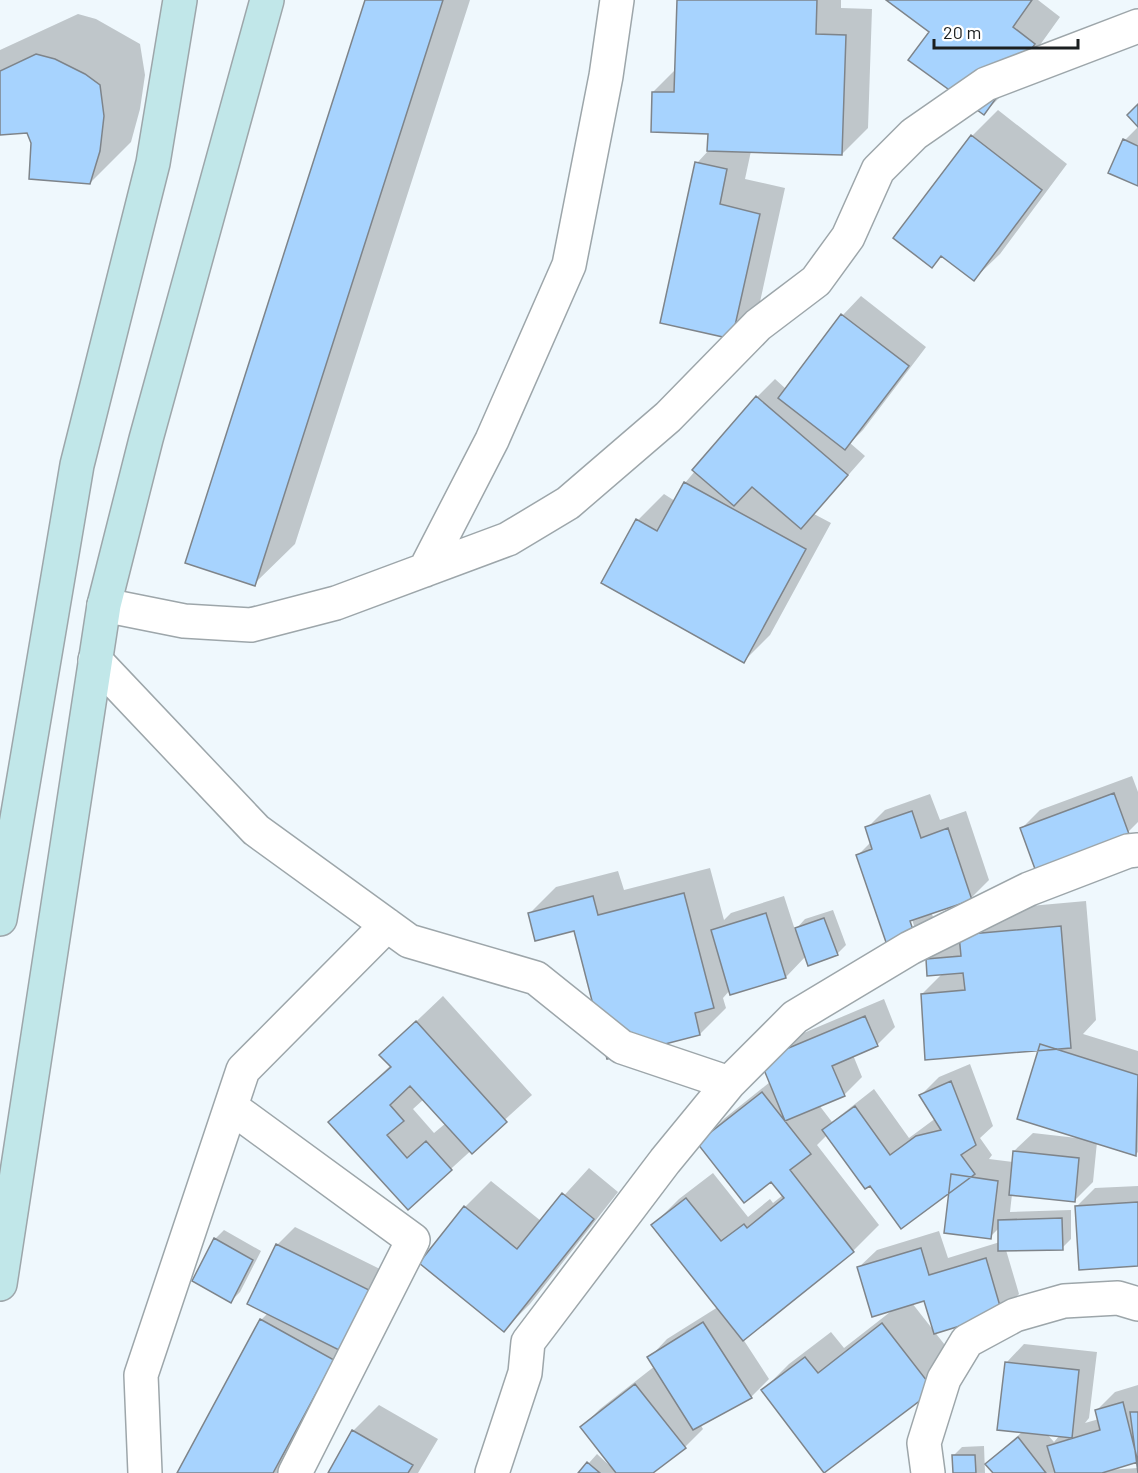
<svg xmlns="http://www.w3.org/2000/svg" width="1138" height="1473" font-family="Barlow,sans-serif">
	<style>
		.shadow { fill: #0003; fill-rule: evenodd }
		.building { fill: #a7d3fe; stroke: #7e848a; stroke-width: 1.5 }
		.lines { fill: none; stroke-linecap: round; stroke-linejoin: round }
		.minor-casing { stroke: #9da6aa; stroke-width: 36 }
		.secondary-casing { stroke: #9da6aa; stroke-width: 36 }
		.minor { stroke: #fff; stroke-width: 33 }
		.secondary { stroke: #c1e7e9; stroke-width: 33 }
	</style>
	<rect width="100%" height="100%" fill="#eff8fd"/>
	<path class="shadow" d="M367 0H470L295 544 254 584Z
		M679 0H841V8L872 9 868 128 842 154 751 151 745 179 785 188 758 311 732 337 697 163 709 150 710 133 653 92 676 69Z
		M888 0H1038L1060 17 1010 87 984 113 931 31Z
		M78 14 96 19 140 44 145 75 140 109 131 142 90 183 33 142 28 132 0 134V50Z
		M998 110 1067 164 1000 254 974 279 942 255 932 266 972 136Z
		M1138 127V185L1125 140Z
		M861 296 926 347 863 430 850 443 865 456 814 514 831 523 770 635 744 661 638 520 664 494 675 501 685 483 757 397 775 379 786 389 843 315Z
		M1132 776 1138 792V822L1128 832 1021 829 1040 810Z
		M930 794 940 820 966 811 989 880 971 898 931 912 934 919 915 937 858 855 871 842 867 828 885 810ZM910 913 915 929H911L907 914Z
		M710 868 724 920 731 913 784 896 795 930 805 919 833 910 846 945 837 954 806 956 786 977 730 990 723 998 726 1008 700 1034 575 929 530 913 556 887 618 871 624 890Z
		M1086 901 1096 1020 1083 1034 1138 1051V1152L1136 1154 1097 1142 1093 1182 1075 1200 1012 1194 1010 1212 1071 1210V1239L1062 1248 1006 1250 1019 1294 1001 1312 925 1300 912 1303 959 1363 933 1389 763 1390 789 1364 831 1332 844 1348 894 1309 858 1268 877 1250 939 1231 948 1258 1000 1242 999 1228 990 1237 951 1190 870 1183 827 1135 817 1145 879 1225 853 1251 743 1339 769 1379 751 1397 700 1424 703 1429 685 1447 651 1473H580L597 1454 610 1466 582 1427 600 1409 655 1366 649 1358 667 1339 718 1307 653 1225 679 1199 713 1173 748 1217 770 1199 773 1203 783 1195 771 1180 699 1144 725 1118 770 1082 780 1043 884 999 895 1027 877 1045 853 1055 862 1077 844 1095 819 1105 832 1122 874 1089 909 1138 936 1118 921 1095 939 1077 970 1064 993 1126 980 1138 992 1155 989 1159 1013 1162 1014 1151 1033 1133 1077 1138 1040 1049 922 994 943 973 928 959 954 933 987 910Z
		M443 996 532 1095 408 1208 330 1122 391 1065 381 1055ZM424 1099 446 1123 434 1133 413 1109Z
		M589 1168 618 1192 530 1304 504 1330 465 1207 491 1181 541 1221Z
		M1138 1186V1265L1076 1207 1095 1188Z
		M295 1227 386 1272 284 1473H179L261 1320 268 1313 277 1245Z
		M224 1230 261 1251 240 1292 231 1301 215 1239Z
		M1024 1344 1097 1352 1089 1418 1085 1423 1099 1419 1096 1411 1115 1392 1138 1385V1465V1461L1107 1470 1138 1468V1473H995L987 1464 1023 1431 1006 1363ZM1047 1434 1060 1435 1054 1442Z
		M379 1405 438 1439 418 1473H329L353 1431Z
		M984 1446 985 1473H954L953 1456 962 1447Z"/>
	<path class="building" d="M365 0H443L255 586 185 563Z
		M677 0H817L816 34 846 35 842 155 707 151 708 134 651 132 652 92H674Z
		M886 0H1032L1013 27 1035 44 984 115 908 60 929 32Z
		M36 54 55 59 85 74 100 85 104 116 100 151 90 184 29 179 31 143 27 133 0 135V71Z
		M1138 104V127L1127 115Z
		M971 135 1042 190 974 281 941 256 932 268 893 238Z
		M1123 139 1138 146V186L1108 173Z
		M695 162 727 169 720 204 760 214 732 339 660 323Z
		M841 314 909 366 845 450 778 398Z
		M756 396 848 475 801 529 752 487 734 506 692 470Z
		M684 482 806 549 744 663 601 583 636 519 657 531Z
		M1114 793 1129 834 1035 869 1020 828Z
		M912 811 921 838 948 828 972 900 910 921 916 939 888 948 856 855 872 849 865 827Z
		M684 893 714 1008 695 1013 700 1035 607 1059 574 931 535 941 528 913 593 896 598 915Z
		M766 913 786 978 730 995 711 930Z
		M824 918 838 955 808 966 795 928Z
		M1061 926 1071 1048 925 1060 921 994 965 990 963 973 927 976 926 959 961 956 959 935Z
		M865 1016 878 1046 832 1066 845 1096 785 1121 760 1060Z
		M416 1021 507 1122 472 1154 410 1086 390 1105 404 1121 387 1135 407 1158 426 1141 452 1170 408 1210 328 1122 391 1067 379 1055Z
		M1040 1044 1138 1075 1136 1156 1017 1119Z
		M951 1081 976 1145 961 1155 975 1174 901 1229 870 1186 865 1189 822 1130 855 1106 890 1155 916 1136 941 1130 919 1095Z
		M762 1092 811 1154 790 1170 854 1252 743 1341 651 1225 686 1198 721 1241 744 1224 747 1228 784 1198 771 1182 744 1203 697 1143Z
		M1013 1151 1079 1158 1075 1202 1009 1195Z
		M951 1174 998 1181 991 1239 944 1233Z
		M562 1193 594 1219 504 1332 419 1263 464 1206 517 1249Z
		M1138 1202V1266L1079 1270 1075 1206Z
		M1062 1218 1063 1250 998 1251V1220Z
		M214 1238 253 1260 231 1303 192 1281Z
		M276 1244 369 1290 339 1350 247 1304Z
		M921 1248 929 1275 986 1258 1002 1313 934 1334 924 1301 872 1317 857 1267Z
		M260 1319 334 1360 273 1473H177Z
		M703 1322 752 1398 693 1430 647 1357Z
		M882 1323 934 1390 824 1473 761 1390 805 1357 818 1373Z
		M1005 1362 1079 1370 1072 1438 997 1430Z
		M635 1384 686 1448 653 1473H616L580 1427Z
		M1123 1402 1138 1462 1102 1473H1055L1047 1446 1100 1430 1095 1410Z
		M1130 1412H1138V1473Z
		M352 1430 413 1465 408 1473H328Z
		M1018 1437 1046 1473H993L985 1464Z
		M952 1455H975L976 1473H953Z
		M587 1462 600 1473H578Z"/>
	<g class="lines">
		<g class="minor-casing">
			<path id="minor" d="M425 570 492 440 569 265 606 76 617 0
				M104 605 184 621 251 625 336 603 508 539 568 503 668 417 758 325 816 281 848 237 878 170 914 134 986 84 1138 26
				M95 660 256 830 409 941 536 978 622 1047 729 1083
				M231 1107 413 1240 295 1473
				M145 1473 141 1375 243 1070 387 925
				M492 1473 525 1373 528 1342 665 1161 729 1083 795 1017 910 948 1029 889 1128 851 1138 850
				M928 1473 924 1443 944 1379 967 1341 1015 1315 1064 1301 1118 1298 1138 1304"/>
		</g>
		<g class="secondary-casing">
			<path id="secondary" d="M0 919 77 465 153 163 180 0
				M0 1284 104 605 146 439 267 0"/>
		</g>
		<use href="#minor" class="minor"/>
		<use href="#secondary" class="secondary"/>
	</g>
	<path d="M934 39v9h144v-9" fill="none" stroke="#1b1f20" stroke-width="3"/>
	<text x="943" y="39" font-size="18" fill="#1b1f20" stroke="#ffffff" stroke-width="4.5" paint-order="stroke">20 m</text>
</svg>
